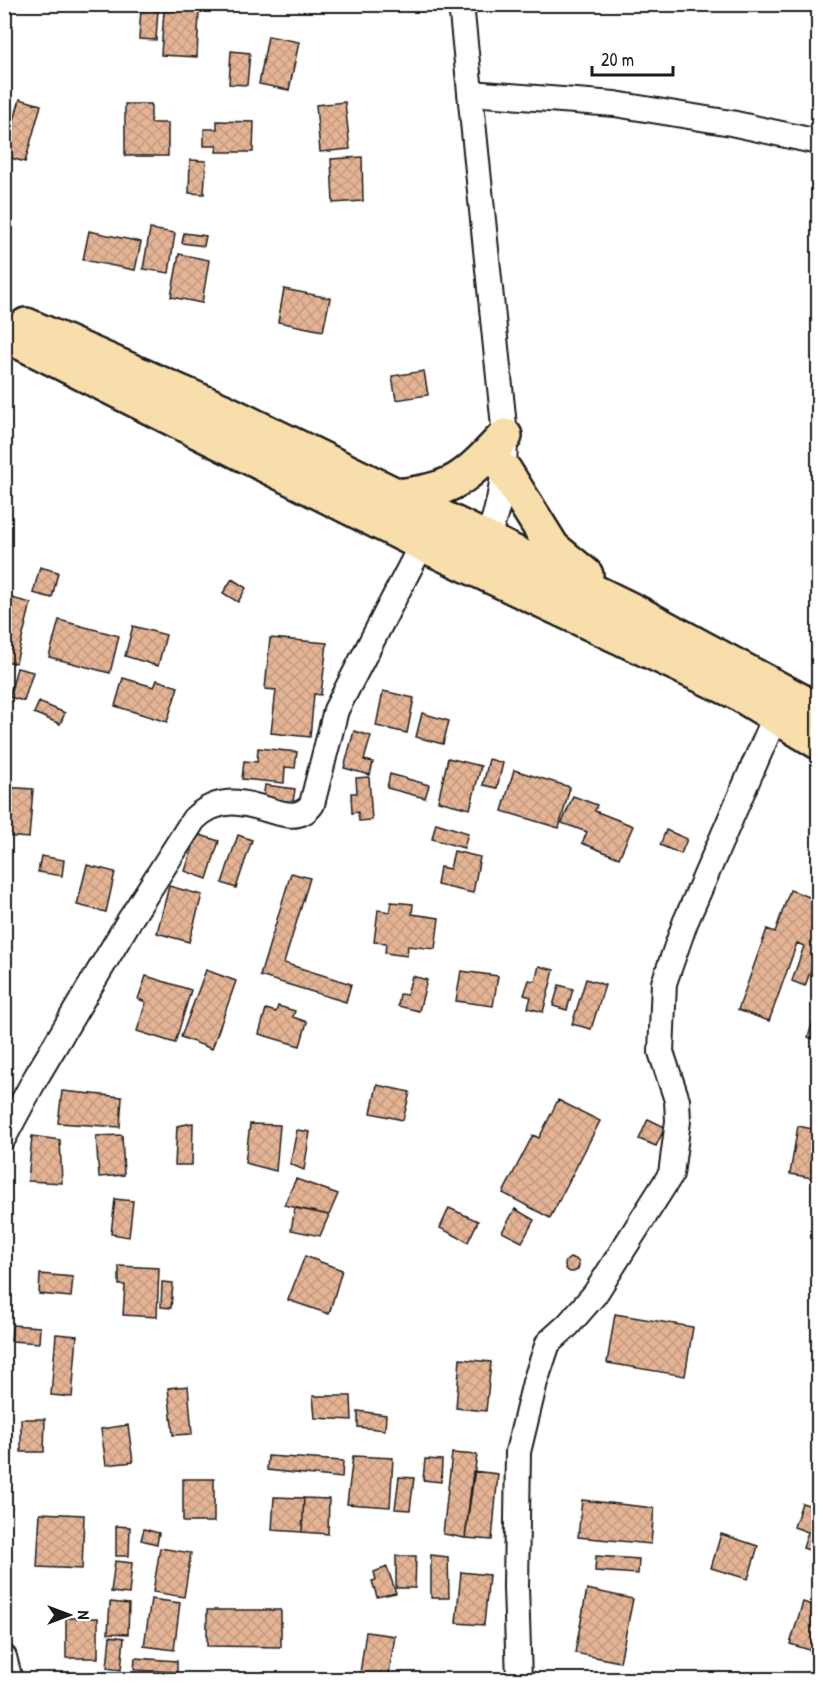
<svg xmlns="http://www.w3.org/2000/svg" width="823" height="1684" font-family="'Patrick Hand',sans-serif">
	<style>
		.building { fill: url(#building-cross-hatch); stroke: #1c1c1c; stroke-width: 1.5 }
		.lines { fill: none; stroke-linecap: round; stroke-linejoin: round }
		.minor-casing { stroke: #1c1c1c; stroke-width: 28 }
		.trunk-casing { stroke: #1c1c1c; stroke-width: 38 }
		.minor { stroke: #fff; stroke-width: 24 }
		.trunk { stroke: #f8deab; stroke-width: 33 }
	</style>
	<defs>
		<pattern id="building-cross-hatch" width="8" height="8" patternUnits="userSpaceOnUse" patternTransform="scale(1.5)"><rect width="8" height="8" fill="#e4b495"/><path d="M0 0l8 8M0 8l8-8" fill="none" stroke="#c39a80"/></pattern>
	</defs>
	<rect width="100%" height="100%" fill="#fff"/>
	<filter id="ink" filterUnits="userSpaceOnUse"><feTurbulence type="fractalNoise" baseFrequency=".0167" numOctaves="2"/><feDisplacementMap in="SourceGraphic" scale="12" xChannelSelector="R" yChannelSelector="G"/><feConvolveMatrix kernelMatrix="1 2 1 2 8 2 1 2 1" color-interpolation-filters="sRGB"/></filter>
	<g filter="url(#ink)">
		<path class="building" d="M141 8 158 9 156 40 139 39Z
			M164 10 199 11 197 57 161 55Z
			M268 36 299 42 289 90 259 84Z
			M231 51 250 53 247 85 229 84Z
			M20 99 41 105 25 162 4 156Z
			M345 102 350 149 320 152 316 105Z
			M125 104H151V123H168V156H125Z
			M217 121 254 122 253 152H216L217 146H204V129H217Z
			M362 157 363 201 333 203 331 159Z
			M190 160 206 161 204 194 189 193Z
			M150 229 175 233 169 273 143 269Z
			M89 231 141 242 135 270 83 260Z
			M184 233 206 236 204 246 182 243Z
			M179 254 209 260 202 303 171 297Z
			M284 289 330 298 323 331 278 322Z
			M424 371 428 395 396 400 392 376Z
			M40 567 58 572 52 598 33 593Z
			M232 579 246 588 238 602 223 593Z
			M4 596 31 603 16 663 4 661Z
			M59 620 119 636 110 673 49 657Z
			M133 626 166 635 158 666 125 656Z
			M270 638 327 643 321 695 314 694 310 737 271 733 276 690 265 689Z
			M17 668 33 672 24 701 9 697Z
			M123 678 154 687 157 680 178 687 167 722 115 706Z
			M383 691 414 698 407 733 376 726Z
			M39 702 65 713 60 724 34 713Z
			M422 713 449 721 443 744 416 737Z
			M354 731 371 736 364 760 373 762 370 775 344 768Z
			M258 748 297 752 295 768 285 767 284 783 242 779 244 761 257 762Z
			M448 758 481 766 470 809 438 801Z
			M489 759 503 763 497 788 483 785Z
			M514 770 570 787 559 828 502 811Z
			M390 774 429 785 425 798 387 788Z
			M369 777 372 820 359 821 358 812 352 813 351 793H357L356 778Z
			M265 785 295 789 293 802 263 798Z
			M4 787 33 789 29 838 4 836Z
			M573 796 597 805 595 811 633 826 619 858 582 843 587 832 562 823Z
			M436 823 468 833 464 848 432 839Z
			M666 830 687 839 681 854 660 845Z
			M197 834 219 841 207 879 185 871Z
			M238 835 252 840 236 888 222 883Z
			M454 851 480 857 473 893 437 885 440 867 450 869Z
			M41 856 64 860 62 876 38 872Z
			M87 865 115 872 106 912 77 905Z
			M291 873 310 878 284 963 351 984 346 1002 260 976Z
			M169 886 202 895 189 942 157 933Z
			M790 890 818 900V950L805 986 792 981 804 946 797 943 769 1021 738 1010 767 929 775 932Z
			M391 902 413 904 412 914 439 918 435 949 408 946 407 956 385 953 386 943 374 942 378 910 390 912Z
			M539 966 554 970 543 1012 528 1008 531 997 524 995 529 980 535 981Z
			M206 970 236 981 212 1049 181 1037Z
			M461 971 498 976 493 1006 456 1001Z
			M146 976 191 990 175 1043 137 1031 146 1002 138 999Z
			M412 976 427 980 419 1011 398 1006 400 994 407 995Z
			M586 979 605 985 591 1029 572 1024Z
			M559 985 573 989 567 1010 553 1006Z
			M278 1006 295 1011 293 1017 307 1022 300 1046 259 1034 266 1009 276 1012Z
			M818 1007V1041L808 1037Z
			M377 1085 410 1092 403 1120 371 1113Z
			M62 1091 122 1097 120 1127 58 1123Z
			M558 1100 600 1121 550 1218 503 1193 533 1135 539 1138Z
			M648 1119 665 1127 656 1146 639 1139Z
			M193 1123 192 1165H175L177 1126Z
			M250 1124 280 1125 276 1171 245 1163Z
			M798 1126 818 1130V1179L790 1174Z
			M297 1130 310 1132 304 1170 290 1164Z
			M122 1135 124 1175 99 1177 96 1136Z
			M32 1136 60 1140 62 1183 28 1181Z
			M296 1179 338 1194 329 1215 284 1205Z
			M115 1199 133 1201 129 1237 111 1234Z
			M295 1208 329 1215 320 1236 291 1230Z
			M449 1208 478 1221 468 1242 440 1228Z
			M515 1209 534 1220 522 1242 502 1232Z
			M305 1256 342 1270 329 1314 288 1300Z
			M565 1265a7 7 0 1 1 14 0a7 7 0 1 1-14 0Z
			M119 1266 159 1268 157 1317 123 1315 125 1285H119Z
			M40 1274 73 1277 71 1297 39 1294Z
			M162 1282 173 1283 171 1308 161 1307Z
			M615 1314 693 1327 685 1376 607 1363Z
			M12 1325 40 1327 39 1343 11 1341Z
			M56 1334 77 1336 72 1397 51 1395Z
			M460 1359 491 1362 486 1411 456 1408Z
			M188 1386 192 1434 173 1435 168 1388Z
			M313 1396H351L352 1420 315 1418Z
			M358 1411 386 1415 385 1430 358 1427Z
			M21 1419H45L44 1452H21Z
			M128 1425 133 1462 106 1465 101 1429Z
			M452 1453 477 1455 465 1538 443 1534Z
			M268 1456 343 1461 342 1478 267 1470Z
			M353 1456 393 1458 390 1507 347 1504Z
			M425 1459 442 1460 441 1482 423 1480Z
			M473 1471 498 1474 492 1540 465 1538Z
			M399 1477 414 1478 410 1510 395 1509Z
			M183 1479H214V1522H183Z
			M274 1497 304 1498 302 1532 272 1530Z
			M304 1498 329 1499 328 1534 302 1532Z
			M582 1500 654 1508 651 1544 578 1537Z
			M802 1503 818 1508V1553L803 1548 808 1532 794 1527Z
			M40 1513 84 1515 82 1569 37 1567Z
			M116 1526 130 1527 129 1556H116Z
			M144 1529 159 1533 157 1544 141 1540Z
			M721 1534 758 1546 748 1579 711 1568Z
			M160 1548 191 1553 184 1597 153 1592Z
			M431 1555 448 1557 449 1598H431Z
			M396 1556H416L415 1588H396Z
			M596 1556 639 1559 638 1574 595 1571Z
			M115 1561 132 1563 129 1594 111 1592Z
			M387 1567 396 1593 377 1597 372 1581 376 1580 374 1572Z
			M461 1572 489 1575 484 1625 456 1623Z
			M587 1589 633 1599 620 1662 575 1653Z
			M151 1599 180 1603 174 1650 144 1646Z
			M110 1602 129 1604 128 1634 108 1633Z
			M803 1602 818 1607V1644L816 1652 790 1644Z
			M207 1610H281V1647L207 1646Z
			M66 1618H98V1658H66Z
			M366 1632 395 1636 388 1680H359Z
			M110 1636 124 1638 121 1670 107 1668Z
			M135 1658 177 1661V1672L134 1670Z
			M532 1677H560V1680H532Z"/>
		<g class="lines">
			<g class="minor-casing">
				<path id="minor" d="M461 4 505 436C505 476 500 518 479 553
					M470 93 615 104 731 123 818 142
					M4 1137 35 1079 129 921 194 819C241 774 287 839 312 804L336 710 422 544
					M4 1657 10 1680
					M519 1680 516 1587 518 1452 535 1382 548 1343 568 1325 595 1294 671 1174 678 1121 677 1100 661 1052 664 983 685 923 775 717"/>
			</g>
			<g class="trunk-casing">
				<path id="trunk" d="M26 325 228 413 634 611 818 710
					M4 334 422 544 736 692 818 742
					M505 471 553 548 586 575
					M397 496C456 490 466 477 505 436"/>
			</g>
			<use href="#minor" class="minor"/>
			<use href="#trunk" class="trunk"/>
		</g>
	</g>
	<rect width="823" height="1684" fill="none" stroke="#fff" stroke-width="24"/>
	<rect x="12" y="12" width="799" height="1660" fill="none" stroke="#1c1c1c" stroke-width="2" filter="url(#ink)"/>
	<g transform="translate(69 1615) rotate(90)" stroke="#ffffff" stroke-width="4.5" paint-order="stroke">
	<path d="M0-4.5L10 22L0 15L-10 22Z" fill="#1c1c1c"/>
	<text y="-9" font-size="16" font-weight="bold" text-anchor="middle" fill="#1c1c1c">N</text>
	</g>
	<path d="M592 66v9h81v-9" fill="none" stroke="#1c1c1c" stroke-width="3"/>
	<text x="601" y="66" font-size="18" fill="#1c1c1c" stroke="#ffffff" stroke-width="4.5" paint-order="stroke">20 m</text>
</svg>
